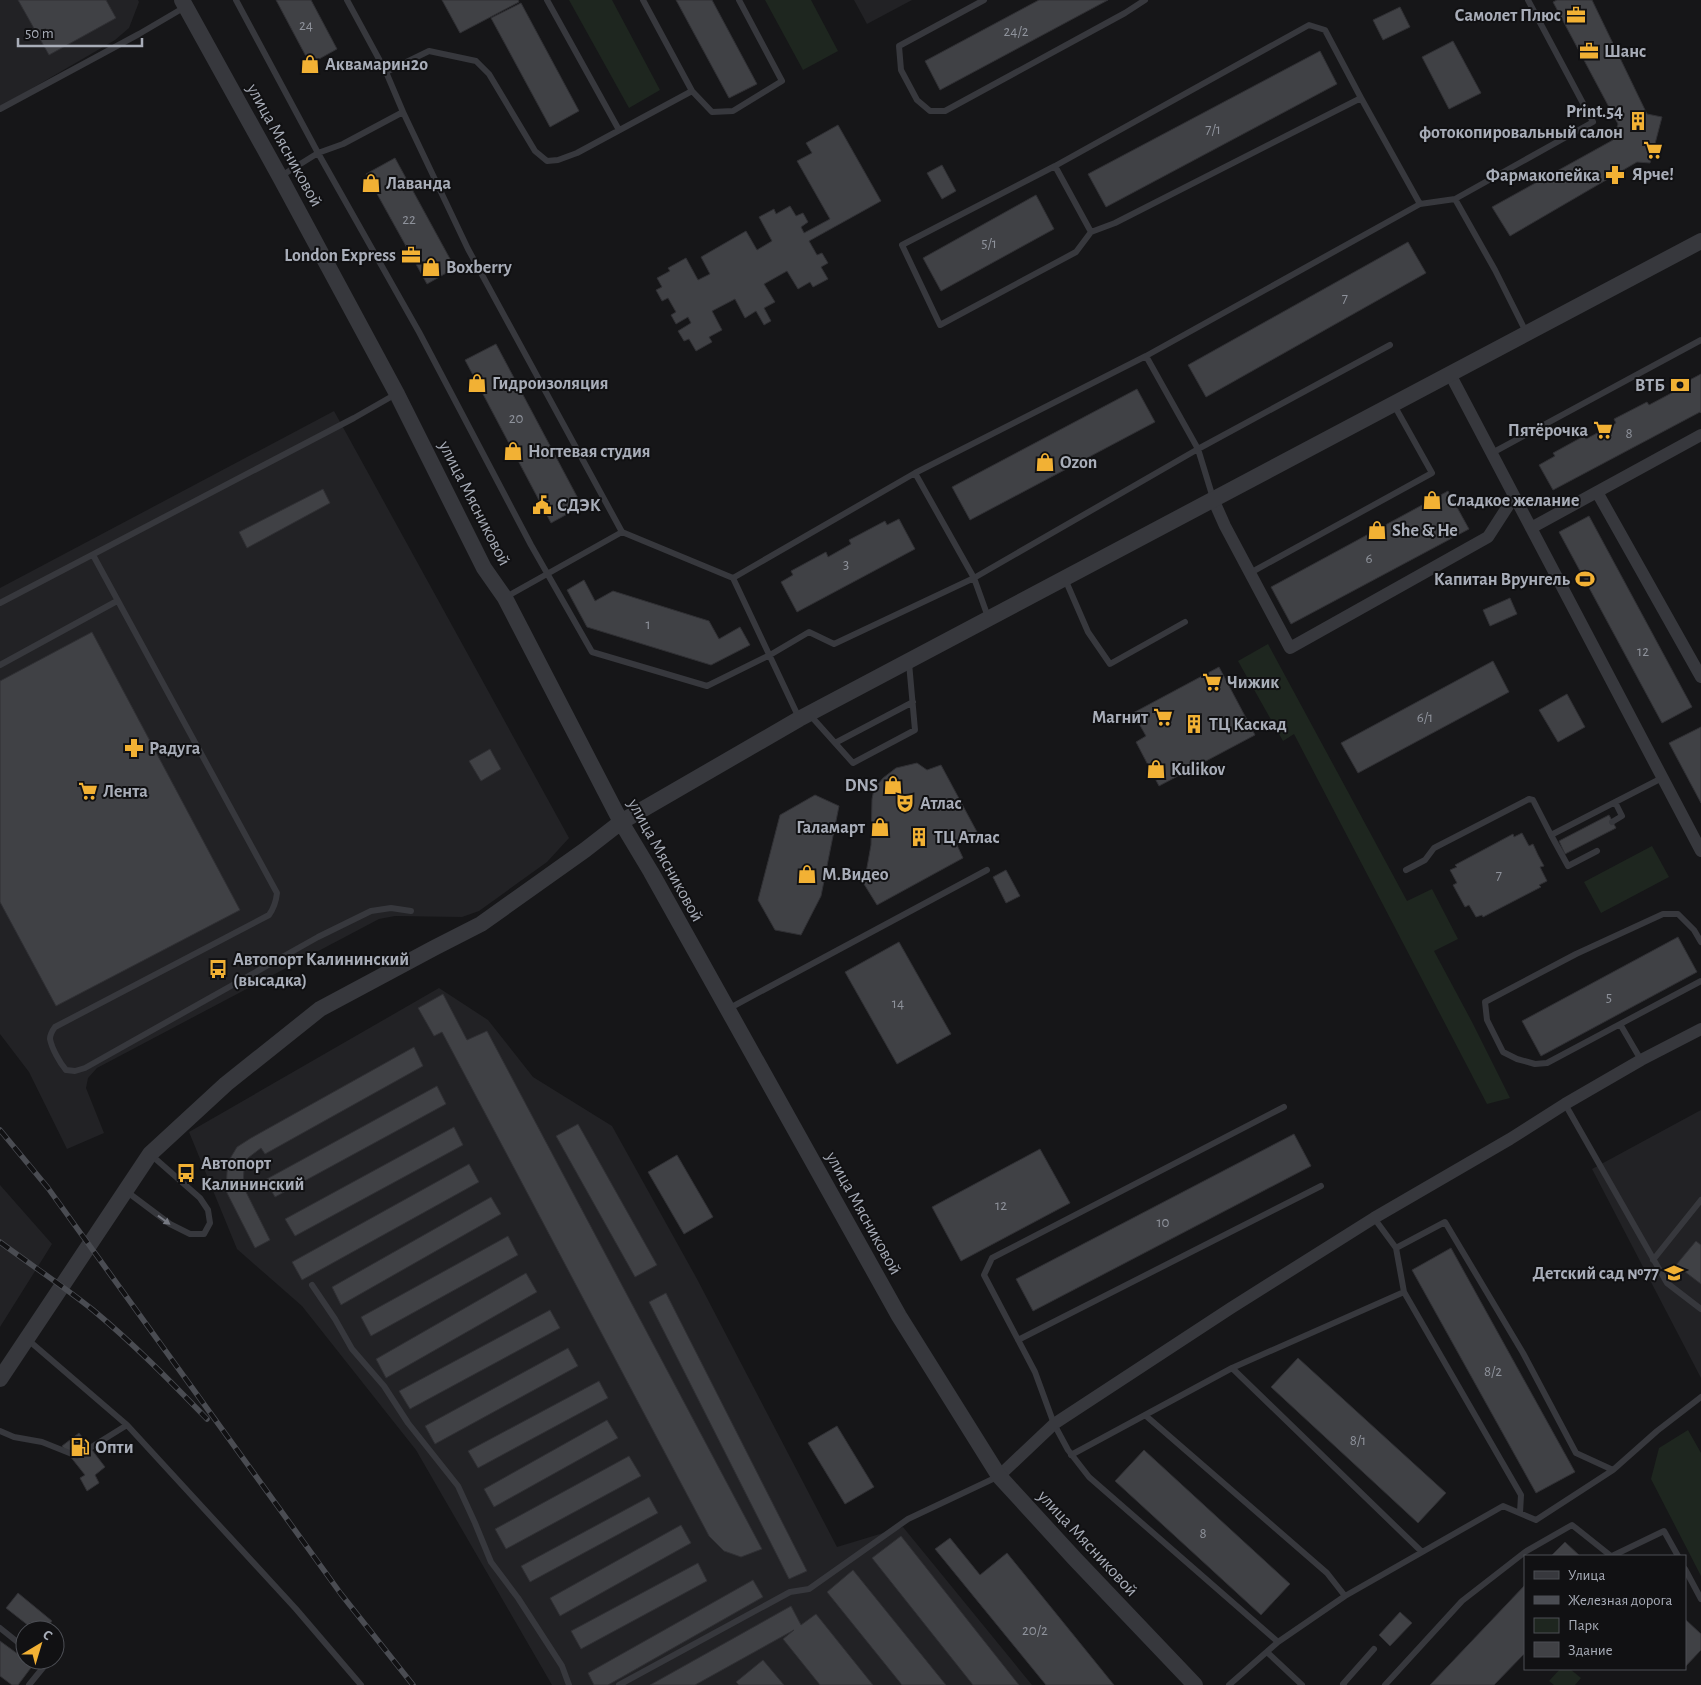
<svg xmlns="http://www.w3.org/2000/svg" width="1701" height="1685" font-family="'Alegreya Sans',sans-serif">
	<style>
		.built { fill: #222225 }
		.green { fill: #1e261f }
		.building { fill: #404145; stroke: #303034 }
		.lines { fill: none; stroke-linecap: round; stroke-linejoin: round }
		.service { stroke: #37383d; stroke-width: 6 }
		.minor { stroke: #37383d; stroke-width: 12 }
		.tertiary { stroke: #37383d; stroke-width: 16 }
		.rail-casing { stroke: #4a4c52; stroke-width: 5.5 }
		.rail { stroke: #111113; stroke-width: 4; stroke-dasharray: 11; stroke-linecap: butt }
		.oneway { fill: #757881 }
		.labels { text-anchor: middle; stroke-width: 4; stroke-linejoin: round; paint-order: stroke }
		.number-label { font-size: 15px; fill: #8e929b }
		.poi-label { font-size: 18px; font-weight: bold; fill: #a8adb8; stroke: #111113; text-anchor: start }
		.street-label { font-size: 18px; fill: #a8adb8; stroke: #111113 }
	</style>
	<rect width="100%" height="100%" fill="#161618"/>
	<path class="built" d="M0 0H138L139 2 129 28 115 40 0 107Z
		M854 0H912L867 24Z
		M334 411 569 838 547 862 479 911 462 917 395 916 379 919 97 1068 88 1078 86 1088 104 1133 67 1149 29 1072 0 1034V588Z
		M439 988 488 1020 533 1077 612 1126 697 1279 837 1547 903 1527 1032 1685H552L416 1450 302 1306 237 1249 189 1132Z
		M1701 1110V1378L1592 1169Z
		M0 1185 52 1244 0 1327Z"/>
	<path class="green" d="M569 0H612L660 90 629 108Z
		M765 0H811L838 51 803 70Z
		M1268 644 1407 901 1432 889 1458 939 1434 951 1472 1022 1510 1098 1487 1104 1294 734 1283 741 1238 661Z
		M1652 846 1669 877 1601 913 1584 882Z
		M1688 1430 1701 1453V1576L1651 1479 1659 1448Z
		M1560 1669H1570L1581 1678 1575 1685H1554L1549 1681Z"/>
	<path class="building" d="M18 0H106L116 18 49 55Z
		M276 0H311L337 49 310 64Z
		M442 0H518L519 2 460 33Z
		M676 0H712L757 84 729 98Z
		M1039 0H1108L940 90 925 61Z
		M1557 0H1592L1647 114 1662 117 1650 163 1637 162 1510 236 1492 207 1613 140 1618 124 1553 2Z
		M521 3 579 111 550 127 491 18Z
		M1400 7 1410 27 1383 40 1373 20Z
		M1453 41 1481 93 1449 109 1422 57Z
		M1320 51 1337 84 1106 207 1088 174Z
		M838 125 881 201 809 241 817 255 822 253 828 263 821 267 828 279 813 287 810 282 798 289 787 271 764 284 775 302 764 308 771 321 764 325 756 311 745 318 735 299 712 311 722 330 709 337 712 342 696 351 689 339 684 341 678 331 691 323 688 317 676 324 671 315 676 312 668 298 662 301 656 290 662 287 657 278 670 271 668 268 686 258 698 280 710 274 701 257 746 231 757 250 772 241 759 217 774 209 776 214 790 206 796 216 803 213 808 222 801 227 804 233 830 219 797 161 812 153 806 143Z
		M395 158 455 268 427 284 366 174Z
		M942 165 956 191 942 199 927 173Z
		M1036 195 1054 229 941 291 923 258Z
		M1408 242 1426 273 1206 397 1188 365Z
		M496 344 582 506 551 523 465 360Z
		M1701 374V413L1700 412 1553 490 1539 465 1555 456 1553 453 1584 436 1586 439 1616 423 1614 419 1647 402 1649 405 1681 388 1680 385Z
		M1137 389 1155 422 970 520 952 487Z
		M323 489 330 503 247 548 239 532Z
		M1448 491 1469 529 1291 624 1271 587Z
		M1589 516 1692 707 1662 723 1559 532Z
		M899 519 915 549 797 612 781 582 793 575 791 571 826 552 828 557 851 544 849 540 885 521 887 525Z
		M584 580 595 601 613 591 709 621 719 639 740 627 750 645 711 665 587 627 567 590Z
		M1510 598 1517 614 1490 626 1483 610Z
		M92 632 240 910 56 1006 0 902V681Z
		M1493 661 1509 692 1358 773 1341 743Z
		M1219 667 1255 735 1159 786 1136 742 1146 736 1133 713Z
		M1567 694 1585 727 1558 742 1539 710Z
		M1701 727V803L1669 743Z
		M490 749 501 769 481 781 469 761Z
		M917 763 927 770 941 765 977 832 956 843 963 858 877 905 864 884 871 845 872 799 874 789 883 778 896 768Z
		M815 795 839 806 821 896 801 935 775 930 758 900 780 815Z
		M1609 815 1616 828 1565 854 1559 841Z
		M1522 833 1529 846 1533 844 1538 855 1544 866 1540 867 1547 881 1539 885 1541 887 1483 917 1482 915 1476 917 1469 905 1465 907 1453 885 1457 883 1450 870 1457 867 1455 865 1513 834 1514 837Z
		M1006 870 1020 896 1006 903 993 877Z
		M1678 937 1697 972 1541 1056 1522 1021Z
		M899 942 951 1034 897 1064 845 972Z
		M443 994 467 1040 487 1031 762 1549 741 1557 724 1551 709 1536 442 1032 434 1036 418 1008Z
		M414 1047 423 1066 265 1154 261 1148 248 1158 244 1169 243 1186 270 1240 255 1248 226 1191 227 1172 231 1157 237 1147 251 1138Z
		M437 1086 446 1104 275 1197 265 1180Z
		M578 1124 657 1265 635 1277 556 1136Z
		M454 1127 463 1145 295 1236 285 1219Z
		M1294 1134 1311 1166 1033 1311 1016 1279Z
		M1040 1149 1070 1203 961 1261 932 1207Z
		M677 1155 713 1217 684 1234 648 1172Z
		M469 1164 479 1182 302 1280 292 1262Z
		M491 1197 501 1214 341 1305 332 1287Z
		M508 1236 518 1255 371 1336 361 1317Z
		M1696 1241 1701 1245V1284L1676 1265Z
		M1451 1248 1575 1472 1536 1493 1412 1270Z
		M526 1273 537 1292 386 1378 376 1359Z
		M666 1293 807 1571 789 1579 649 1302Z
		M550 1310 560 1328 410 1409 399 1391Z
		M568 1348 578 1366 435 1444 425 1426Z
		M1298 1358 1446 1493 1418 1523 1271 1387Z
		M599 1381 608 1398 478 1468 468 1451Z
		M607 1420 618 1438 494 1507 484 1489Z
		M837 1426 874 1487 845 1504 808 1443Z
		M79 1433 105 1467 95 1475 99 1483 87 1491 80 1478 85 1475 62 1446Z
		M1144 1450 1290 1584 1261 1615 1115 1481Z
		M629 1456 641 1476 506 1549 495 1529Z
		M649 1497 658 1513 530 1582 521 1566Z
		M681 1525 691 1543 560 1616 550 1598Z
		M901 1536 1019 1685H973L872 1558Z
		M950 1538 980 1575 1007 1553 1114 1685H1046L935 1549Z
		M1565 1542 1580 1556H1551Z
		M698 1563 707 1581 581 1649 571 1631Z
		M853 1570 946 1685H902L827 1592Z
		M753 1580 763 1597 608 1685H594L588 1673Z
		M1525 1585V1653L1494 1685H1430Z
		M18 1593 52 1621 45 1630H34L6 1608Z
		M791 1606 801 1625 816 1614 873 1685H820L783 1639 794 1630 695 1685H650Z
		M1400 1612 1412 1623 1390 1646 1379 1635Z
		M1685 1619 1701 1634V1650L1685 1667Z
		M0 1641 33 1665 18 1685H12L0 1676Z
		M763 1660 784 1685H739L736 1682Z"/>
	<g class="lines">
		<path class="service" d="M236 0 318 153 419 332 531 545 592 652 707 686 770 655 809 632 834 644 974 578 1198 449 1390 345
			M547 0 619 130
			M984 0 899 46 901 70 917 100 930 111H945L1125 13 1145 0
			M386 72 429 51 476 61 489 74 535 151 547 161 558 160 577 153 692 91 643 0
			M692 91 712 112 733 111 782 81 739 0
			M1361 98 1115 223 1091 232 1055 166 1309 25 1325 30 1361 98 1420 204
			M0 109 139 34 185 7
			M403 112 468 249 622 532 506 597
			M1055 166 902 245 940 325 1076 252 1091 232
			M281 176 318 153 343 144 403 112 386 72 347 0
			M1526 332 1495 270 1455 199 1593 122 1528 0
			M1492 453 1701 340
			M915 473 974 578 988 617
			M1213 498 1198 449 1146 356 1420 204 1455 199
			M622 532 733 578 915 473 1146 356
			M93 555 277 893C276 902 274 908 269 915L55 1027C52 1031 50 1034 50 1039 52 1049 60 1063 66 1070L75 1071 85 1068 318 937 371 911 391 908 411 911
			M1250 573 1432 473 1394 405
			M733 578 799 718
			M1065 579 1088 632 1110 664 1185 622
			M0 603 354 418 396 394
			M0 665 117 601
			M810 715 853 763 915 730 909 663
			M835 743 913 702
			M1612 822 1622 816 1615 802
			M1551 835 1568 866 1597 851
			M1406 870 1425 860 1434 848 1529 799 1533 800 1551 835 1662 778
			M1701 942 1694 930 1678 914H1663L1576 954 1485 1002 1487 1020 1503 1052 1517 1059 1535 1064 1547 1063 1701 981
			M728 1009 987 870
			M1620 1024 1641 1060
			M1565 1104 1667 1283 1701 1309
			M1284 1107 992 1258 984 1275 1035 1372 1054 1424 1068 1450 1089 1477 1278 1642 1345 1596 1503 1506 1536 1520 1613 1470
			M126 1191 170 1224 190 1234H204L210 1223 208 1210 200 1198 150 1154
			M1374 1218 1396 1248 1445 1222 1523 1353 1576 1453 1613 1470 1657 1431 1701 1397
			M1396 1248 1404 1292 1521 1495 1520 1513
			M1653 1260 1701 1200
			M312 1285 335 1319 352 1349 384 1386 408 1423 458 1486 475 1523 491 1562 518 1598 562 1666 569 1685
			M27 1339 127 1425 296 1609 361 1685
			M1018 1340 1321 1186
			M1232 1368 1422 1552
			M1145 1415 1327 1573 1345 1596
			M0 1431 14 1437 42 1442 77 1456 127 1425
			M1071 1455 1232 1368 1404 1292
			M1612 1556 1664 1531 1678 1556
			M1685 1569 1701 1599
			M0 1628 25 1648
			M1267 1652 1302 1685
			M29 1685 46 1664 41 1660
			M619 1685 790 1592 809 1589 908 1519 997 1477
			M1229 1685 1278 1642
			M1344 1685 1343 1684 1374 1649
			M1385 1685 1462 1601 1525 1552 1572 1525 1611 1556"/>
		<path class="minor" d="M1450 374 1701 851
			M1597 492 1701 677
			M1213 499 1225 526 1290 648 1488 537 1508 506
			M1531 528 1701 435
			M999 1476 1054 1424 1231 1308 1374 1218 1510 1139 1565 1104 1641 1060 1701 1029"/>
		<path class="tertiary" d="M182 0 280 177 397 394 484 568 505 598 621 822 651 872 899 1316 999 1476 1075 1559 1195 1685
			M0 1379 150 1154 226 1084 320 1009 434 948 481 924 585 850 621 822 799 719 1701 241"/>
		<g class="rail-casing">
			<path id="rail" d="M0 1130 48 1188 341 1594 413 1685
				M0 1242C31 1265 63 1286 93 1310 134 1344 170 1381 207 1419"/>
		</g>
		<use href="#rail" class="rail"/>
	</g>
	<defs><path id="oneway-solid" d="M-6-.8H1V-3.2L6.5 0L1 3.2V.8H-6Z" transform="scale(1.25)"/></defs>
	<use class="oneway" href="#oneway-solid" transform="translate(164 1220) rotate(36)"/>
	<defs>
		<g id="office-bare" transform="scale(1.5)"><path d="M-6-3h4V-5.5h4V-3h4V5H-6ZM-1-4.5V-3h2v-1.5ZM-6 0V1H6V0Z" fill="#f2b134" stroke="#111113" stroke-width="2.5" paint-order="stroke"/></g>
		<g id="shop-bare" transform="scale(1.5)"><path d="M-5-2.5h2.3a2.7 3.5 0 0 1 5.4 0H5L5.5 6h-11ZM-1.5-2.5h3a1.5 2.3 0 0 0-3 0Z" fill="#f2b134" stroke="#111113" stroke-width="2.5" paint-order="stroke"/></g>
		<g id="building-bare" transform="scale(1.5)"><path d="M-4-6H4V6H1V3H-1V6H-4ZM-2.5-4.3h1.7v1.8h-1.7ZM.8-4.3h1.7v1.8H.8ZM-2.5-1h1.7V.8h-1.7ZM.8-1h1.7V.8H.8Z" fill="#f2b134" stroke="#111113" stroke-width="2.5" paint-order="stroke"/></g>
		<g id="supermarket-bare" transform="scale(1.5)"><path d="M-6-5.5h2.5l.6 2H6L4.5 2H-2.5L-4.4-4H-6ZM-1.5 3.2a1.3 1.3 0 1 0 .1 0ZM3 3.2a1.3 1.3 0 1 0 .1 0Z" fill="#f2b134" stroke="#111113" stroke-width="2.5" paint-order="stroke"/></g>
		<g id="pharmacy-bare" transform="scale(1.5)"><path d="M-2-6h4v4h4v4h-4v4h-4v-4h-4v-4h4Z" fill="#f2b134" stroke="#111113" stroke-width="2.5" paint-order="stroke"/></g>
		<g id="bank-bare" transform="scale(1.5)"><path d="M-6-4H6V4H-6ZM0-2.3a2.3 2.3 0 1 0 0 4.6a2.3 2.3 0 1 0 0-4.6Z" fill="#f2b134" stroke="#111113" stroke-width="2.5" paint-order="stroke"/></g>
		<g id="civic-bare" transform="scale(1.5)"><path d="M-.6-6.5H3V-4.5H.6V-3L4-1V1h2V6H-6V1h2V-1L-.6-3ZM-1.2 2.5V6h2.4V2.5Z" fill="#f2b134" stroke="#111113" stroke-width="2.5" paint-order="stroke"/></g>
		<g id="stadium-bare" transform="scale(1.5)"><path d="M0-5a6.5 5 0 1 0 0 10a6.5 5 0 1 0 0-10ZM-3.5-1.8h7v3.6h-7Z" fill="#f2b134" stroke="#111113" stroke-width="2.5" paint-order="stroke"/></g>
		<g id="theatre-bare" transform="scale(1.5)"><path d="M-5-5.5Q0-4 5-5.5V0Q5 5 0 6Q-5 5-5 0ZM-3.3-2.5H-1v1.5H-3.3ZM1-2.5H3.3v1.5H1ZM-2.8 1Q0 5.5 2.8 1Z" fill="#f2b134" stroke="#111113" stroke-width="2.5" paint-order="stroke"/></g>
		<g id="bus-bare" transform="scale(1.5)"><path d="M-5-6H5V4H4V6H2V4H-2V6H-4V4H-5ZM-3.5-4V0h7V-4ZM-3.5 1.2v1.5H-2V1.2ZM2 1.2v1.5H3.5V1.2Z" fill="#f2b134" stroke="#111113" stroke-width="2.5" paint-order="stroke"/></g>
		<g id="school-bare" transform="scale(1.5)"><path d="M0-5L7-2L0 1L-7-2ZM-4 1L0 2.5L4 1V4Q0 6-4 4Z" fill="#f2b134" stroke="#111113" stroke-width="2.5" paint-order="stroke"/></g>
		<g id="fuel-bare" transform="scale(1.5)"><path d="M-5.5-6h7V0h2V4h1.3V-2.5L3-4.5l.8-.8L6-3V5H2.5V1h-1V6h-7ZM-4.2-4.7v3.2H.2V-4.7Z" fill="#f2b134" stroke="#111113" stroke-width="2.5" paint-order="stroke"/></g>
	</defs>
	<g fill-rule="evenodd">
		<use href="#office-bare" x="1576" y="15"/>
		<use href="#office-bare" x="1589" y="51"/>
		<use href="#shop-bare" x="310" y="64"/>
		<use href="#building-bare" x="1638" y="121"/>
		<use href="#supermarket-bare" x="1653" y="150"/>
		<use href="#pharmacy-bare" x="1615" y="175"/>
		<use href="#shop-bare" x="371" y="183"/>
		<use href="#office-bare" x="411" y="255"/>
		<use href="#shop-bare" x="431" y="267"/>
		<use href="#shop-bare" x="477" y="383"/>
		<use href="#bank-bare" x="1680" y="385"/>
		<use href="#supermarket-bare" x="1603" y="430"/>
		<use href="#shop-bare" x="513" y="451"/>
		<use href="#shop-bare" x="1045" y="462"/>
		<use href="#shop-bare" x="1432" y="500"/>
		<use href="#civic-bare" x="542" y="505"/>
		<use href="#shop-bare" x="1377" y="530"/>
		<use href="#stadium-bare" x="1585" y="579"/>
		<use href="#supermarket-bare" x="1212" y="682"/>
		<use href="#supermarket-bare" x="1163" y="717"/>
		<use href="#building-bare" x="1194" y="724"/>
		<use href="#pharmacy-bare" x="134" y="748"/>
		<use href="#shop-bare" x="1156" y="769"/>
		<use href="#shop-bare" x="893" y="785"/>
		<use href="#supermarket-bare" x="88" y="791"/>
		<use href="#theatre-bare" x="905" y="803"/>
		<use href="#shop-bare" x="880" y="827"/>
		<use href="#building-bare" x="919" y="837"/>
		<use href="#shop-bare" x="807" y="874"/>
		<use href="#bus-bare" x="218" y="969"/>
		<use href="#bus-bare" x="186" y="1173"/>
		<use href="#school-bare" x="1674" y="1273"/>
		<use href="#fuel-bare" x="80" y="1447"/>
	</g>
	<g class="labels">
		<g class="number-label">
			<text x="306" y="30">24</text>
			<text x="1016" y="36">24/2</text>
			<text x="1213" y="134">7/1</text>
			<text x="409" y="224">22</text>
			<text x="989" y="248">5/1</text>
			<text x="1345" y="303">7</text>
			<text x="516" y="423">20</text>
			<text x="1629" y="438">8</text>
			<text x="1369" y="563">6</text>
			<text x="846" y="569">3</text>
			<text x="648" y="629">1</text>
			<text x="1643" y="656">12</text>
			<text x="1425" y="722">6/1</text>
			<text x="1499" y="880">7</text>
			<text x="1609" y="1002">5</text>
			<text x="898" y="1008">14</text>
			<text x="1001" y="1210">12</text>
			<text x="1163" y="1227">10</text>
			<text x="1493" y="1376">8/2</text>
			<text x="1358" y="1445">8/1</text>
			<text x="1203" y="1538">8</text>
			<text x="1035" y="1635">20/2</text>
		</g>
		<g class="poi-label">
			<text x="1561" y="21" text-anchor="end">Самолет Плюс</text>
			<text x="1604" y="57">Шанс</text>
			<text x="325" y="70">Аквамарин2о</text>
			<text x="1623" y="117" text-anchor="end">Print.54<tspan x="1623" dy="21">фотокопировальный салон</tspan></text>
			<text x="1653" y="180" text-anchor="middle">Ярче!</text>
			<text x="1600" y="181" text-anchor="end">Фармакопейка</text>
			<text x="386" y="189">Лаванда</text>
			<text x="396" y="261" text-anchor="end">London Express</text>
			<text x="446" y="273">Boxberry</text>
			<text x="492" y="389">Гидроизоляция</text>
			<text x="1665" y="391" text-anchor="end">ВТБ</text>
			<text x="1588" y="436" text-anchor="end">Пятёрочка</text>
			<text x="528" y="457">Ногтевая студия</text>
			<text x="1060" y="468">Ozon</text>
			<text x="1447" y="506">Сладкое желание</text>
			<text x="557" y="511">СДЭК</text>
			<text x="1392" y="536">She &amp; He</text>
			<text x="1570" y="585" text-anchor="end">Капитан Врунгель</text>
			<text x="1227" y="688">Чижик</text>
			<text x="1148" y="723" text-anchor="end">Магнит</text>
			<text x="1209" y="730">ТЦ Каскад</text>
			<text x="149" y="754">Радуга</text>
			<text x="1171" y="775">Kulikov</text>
			<text x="878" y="791" text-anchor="end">DNS</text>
			<text x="103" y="797">Лента</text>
			<text x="920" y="809">Атлас</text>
			<text x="865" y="833" text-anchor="end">Галамарт</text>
			<text x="934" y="843">ТЦ Атлас</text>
			<text x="822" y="880">М.Видео</text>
			<text x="233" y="965">Автопорт Калининский<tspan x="233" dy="21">(высадка)</tspan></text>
			<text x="201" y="1169">Автопорт<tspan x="201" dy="21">Калининский</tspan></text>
			<text x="1659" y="1279" text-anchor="end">Детский сад №77</text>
			<text x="95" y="1453">Опти</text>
		</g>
		<g class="street-label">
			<text transform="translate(285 145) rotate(61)" y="6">улица Мясниковой</text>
			<text transform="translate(475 503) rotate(63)" y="6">улица Мясниковой</text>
			<text transform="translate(666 860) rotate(61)" y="6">улица Мясниковой</text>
			<text transform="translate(864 1213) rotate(61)" y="6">улица Мясниковой</text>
			<text transform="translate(1088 1543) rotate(47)" y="6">улица Мясниковой</text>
		</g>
	</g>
	<rect x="1524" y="1555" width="162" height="115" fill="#111113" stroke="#4d4f55"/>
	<rect x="1534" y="1571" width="25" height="8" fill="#37383d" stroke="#4d4f55"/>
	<text x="1568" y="1580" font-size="15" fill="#a8adb8">Улица</text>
	<rect x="1534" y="1596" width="25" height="8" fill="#4a4c52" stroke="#4d4f55"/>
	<text x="1568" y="1605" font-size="15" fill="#a8adb8">Железная дорога</text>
	<rect x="1534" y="1618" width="25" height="15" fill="#1e261f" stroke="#4d4f55"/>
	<text x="1568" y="1630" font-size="15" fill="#a8adb8">Парк</text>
	<rect x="1534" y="1642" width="25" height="15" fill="#404145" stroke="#4d4f55"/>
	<text x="1568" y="1655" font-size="15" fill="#a8adb8">Здание</text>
	<g transform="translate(40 1645) rotate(38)"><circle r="24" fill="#111113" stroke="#4d4f55"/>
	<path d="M0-4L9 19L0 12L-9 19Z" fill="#f2b134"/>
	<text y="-8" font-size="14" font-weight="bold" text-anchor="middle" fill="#a8adb8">С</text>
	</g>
	<path d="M18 38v8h124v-8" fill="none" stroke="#a8adb8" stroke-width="2.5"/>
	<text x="25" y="38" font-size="15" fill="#a8adb8" stroke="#111113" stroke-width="4" paint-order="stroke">50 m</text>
</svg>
